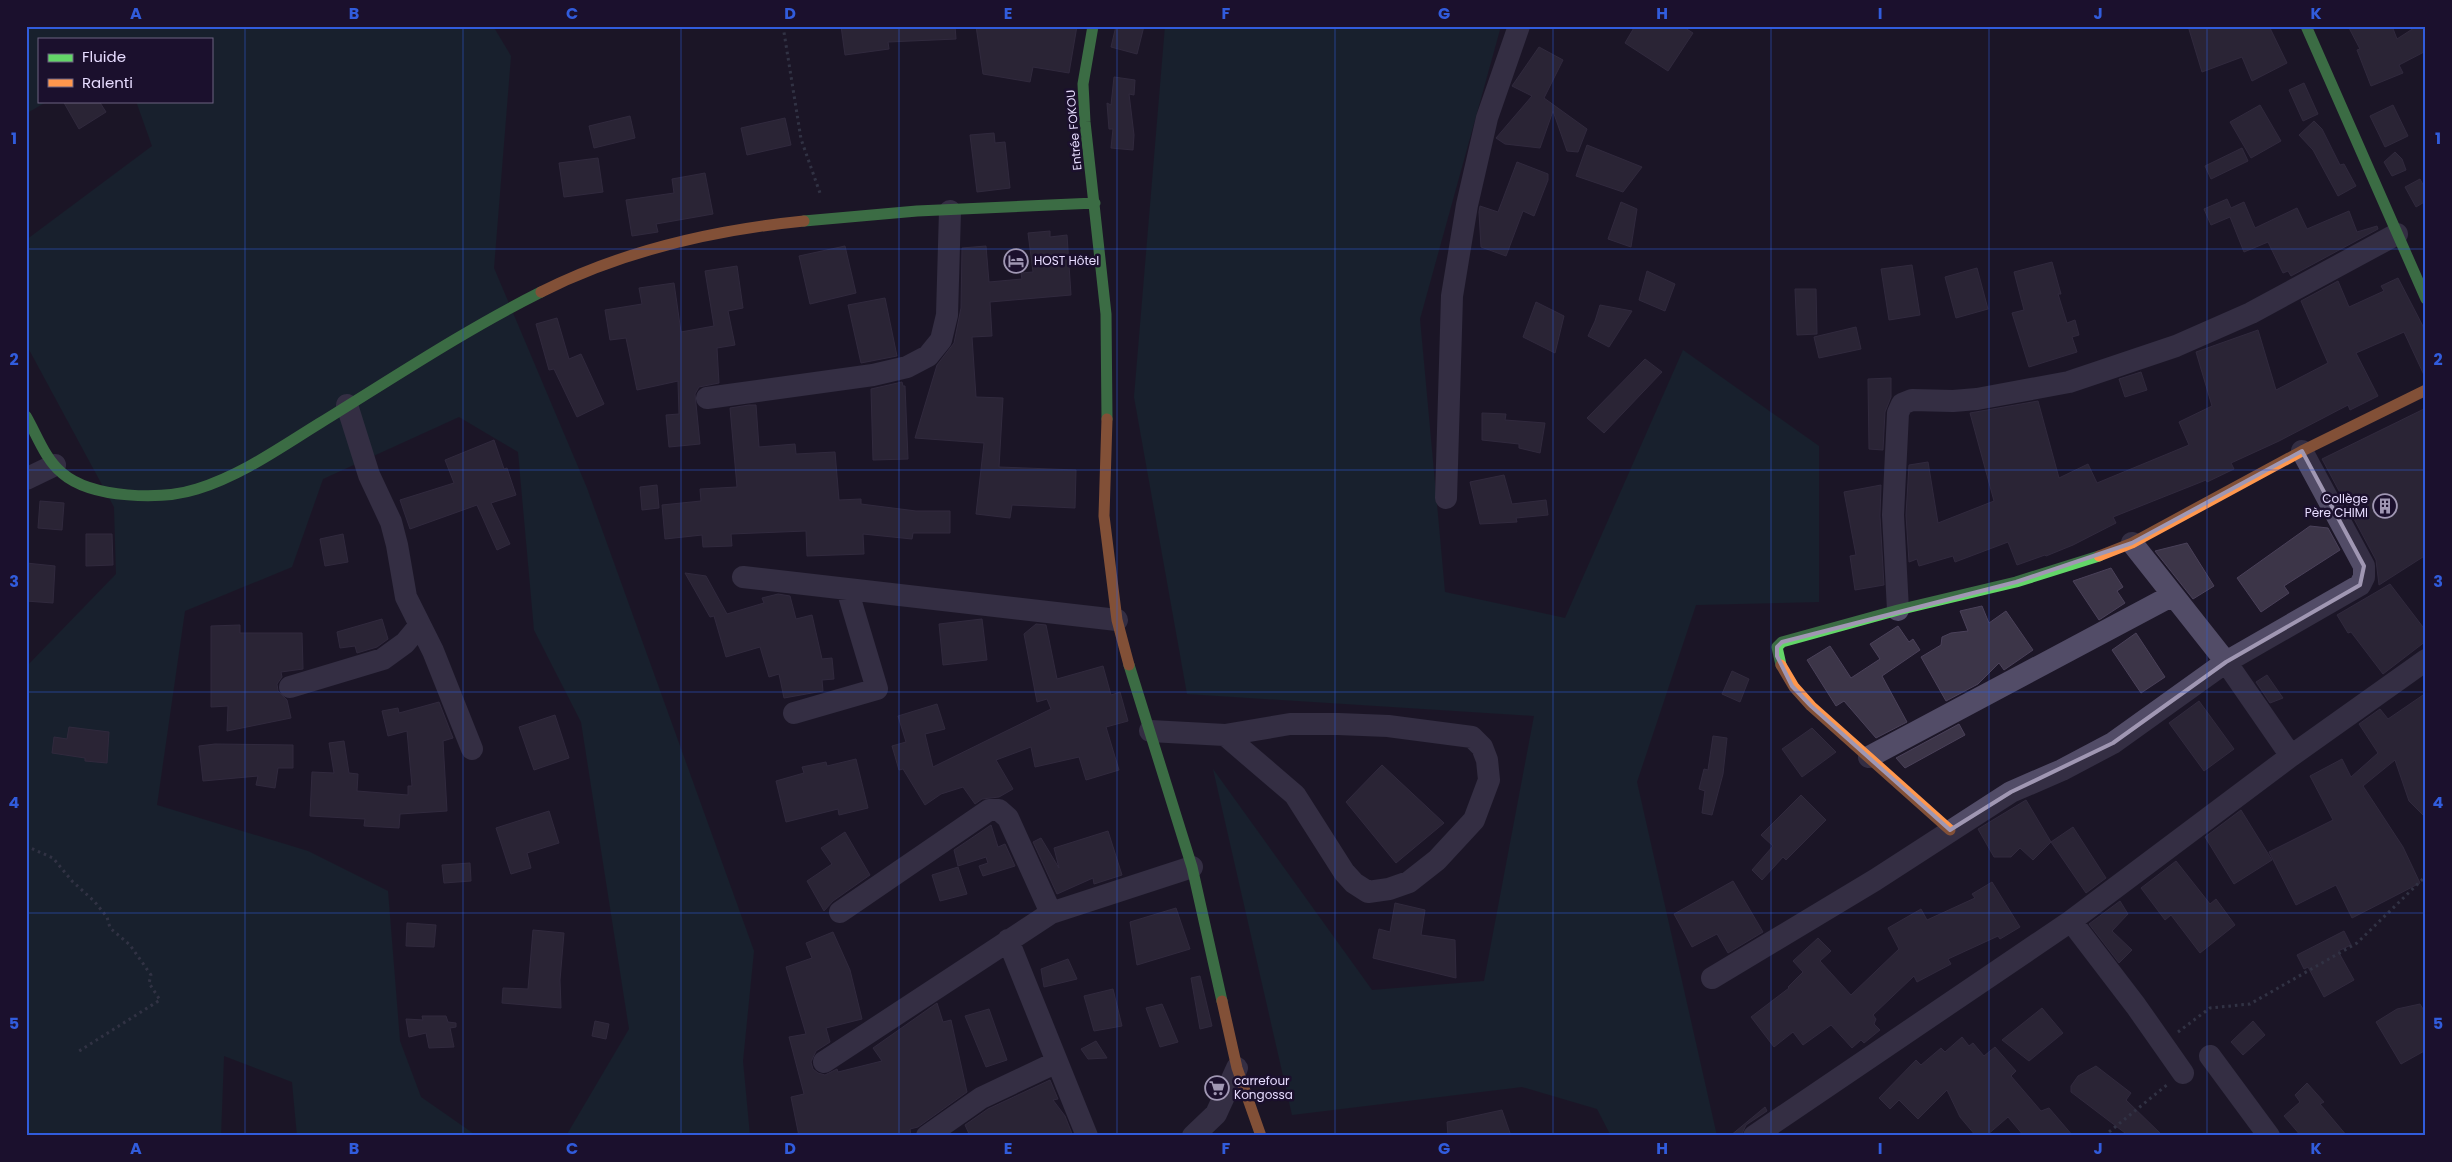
<svg xmlns="http://www.w3.org/2000/svg" width="2452" height="1162" font-family="Poppins,sans-serif">
	<style>
		.green { fill: #142d35 }
		.building { fill: #3c3548; stroke: #4a4159 }
		.lines { fill: none; stroke-linecap: round; stroke-linejoin: round }
		.path { stroke: #4d5669; stroke-width: 3; stroke-dasharray: 2.5 4; stroke-linecap: butt }
		.street { stroke: #524c67; stroke-width: 22 }
		.fast { stroke: #63d668; stroke-width: 11 }
		.slow { stroke: #ff974d; stroke-width: 11 }
		.marked { fill: none; stroke: #a097b3; stroke-width: 4; stroke-linejoin: round }
		.grid { fill: none; stroke: #315cdc; stroke-width: 1; stroke-opacity: 0.55 }
		.labels { text-anchor: middle; stroke-width: 5; stroke-linejoin: round; paint-order: stroke }
		.street-label { font-size: 12px; fill: #e7dcff; stroke: #1b102d }
		.poi-label { font-size: 12px; fill: #e7dcff; stroke: #1b102d; text-anchor: start }
		.neatline { fill: none; stroke: #315cdc; stroke-width: 2 }
		.grid-label { font-size: 16px; text-anchor: middle; font-weight: bold; fill: #315cdc }
	</style>
	<rect width="100%" height="100%" fill="#1c1627"/>
	<path class="green" d="M26 26H493L511 56 494 268 587 488 754 951 743 1061 750 1136H566L629 1029 581 722 534 630 518 452 459 417 323 479 292 567 185 611 157 805 308 851 388 891 400 1041 421 1097 477 1136H297L292 1082 224 1056 221 1136H26V667L116 574 114 507 26 344V240L152 146 136 101H211V39H39V101H48L29 112 26 108Z
		M1165 26H1501L1420 319 1445 592 1565 618 1683 350 1819 446V602L1696 605 1637 782 1717 1136H1611L1597 1109 1522 1087 1292 1115 1213 769 1372 990 1484 981 1534 716 1187 694 1134 397Z"/>
	<path class="building" d="M841 26H955L956 39 888 42 889 49 845 55Z
		M976 26H1077L1069 73 1033 67 1030 82 983 74Z
		M1116 26H1144L1137 54 1111 47Z
		M1635 26H1682L1693 33 1668 71 1625 43Z
		M2188 26H2269L2287 63 2252 81 2242 57 2202 72Z
		M2348 26H2392L2397 39 2417 26H2426V51L2399 65 2403 73 2371 86 2357 50 2360 49Z
		M1539 47 1563 60 1544 98 1587 129 1578 152 1567 151 1553 111 1540 148 1505 144 1496 138 1532 96 1512 86Z
		M1114 77 1135 80 1134 95 1129 94 1134 135 1133 150 1111 148 1113 129H1109L1107 103 1111 105Z
		M2304 83 2318 114 2303 121 2289 90Z
		M63 101H99L106 112 79 129Z
		M2260 105 2281 141 2251 158 2230 122Z
		M2393 105 2408 136 2385 147 2370 116Z
		M630 116 635 138 594 148 589 126Z
		M785 118 791 145 747 155 741 128Z
		M2314 121 2322 129 2340 165 2344 164 2356 186 2338 196 2313 150 2299 135Z
		M994 133 995 143 1005 142 1010 188 977 192 970 135Z
		M1587 145 1642 167 1623 192 1576 176Z
		M2242 148 2248 161 2211 179 2205 166Z
		M2395 152 2402 159 2406 170 2392 176 2384 162Z
		M598 158 603 192 564 197 559 163Z
		M1517 162 1548 174V180L1534 216 1523 211 1506 256 1481 247 1479 212 1480 206 1498 212Z
		M705 173 713 214 656 224 658 232 632 236 626 200 674 193 672 179Z
		M2420 179 2426 190V201L2416 207 2405 187Z
		M2227 199 2231 208 2244 202 2255 228 2297 208 2307 229 2349 211 2357 232 2377 226 2378 229 2291 276 2288 271 2283 273 2268 242 2244 252 2230 217 2211 225 2204 209Z
		M1621 202 1637 209 1631 247 1608 239Z
		M1050 231V237L1067 235 1071 295 990 302 992 336 972 337 976 397 1003 398 999 467 1076 470 1075 508 1012 505 1010 518 976 514 984 443 915 438 937 365 954 343 961 308 962 248 986 246 989 282 1022 279 1021 273 1033 272 1028 233Z
		M845 246 856 293 810 304 799 256Z
		M2052 262 2061 294H2058L2067 323 2075 320 2079 335 2072 337 2077 352 2029 367 2012 313 2024 310 2014 272Z
		M1912 265 1920 315 1889 320 1881 269Z
		M737 266 743 308 728 311 735 345 717 348 719 383 699 387 695 394 700 444 669 447 666 415 679 414 678 381 637 390 626 338 610 340 605 310 642 304 639 288 674 283 681 332 714 326 705 271Z
		M1977 268 1988 309 1956 318 1945 277Z
		M1647 271 1675 284 1665 311 1639 300Z
		M2398 278 2426 332V375H2424L2404 332 2356 353 2378 396 2350 410 2348 405 2279 441 2231 463 2234 469 2207 482 2206 480 2113 517 2116 523 2073 545 2046 556 2045 555 2017 565 2008 542 1955 562 1953 556 1919 566 1917 559 1909 562 1906 515 1909 465 1928 462 1938 523 1994 501 1970 413 2038 401 2059 478 2088 464 2097 483 2189 445 2179 422 2212 406 2196 352 2258 330 2276 390 2328 363 2301 301 2338 281 2349 307 2384 291 2381 286Z
		M1795 289H1816L1817 334 1797 335Z
		M885 298 897 356 861 363 848 305Z
		M1536 302 1564 316 1555 353 1523 337Z
		M1600 305 1632 311 1609 347 1588 336 1595 321Z
		M557 318 569 359 581 354 604 404 577 417 554 369 549 370 536 324Z
		M1856 327 1861 349 1819 358 1814 337Z
		M1645 359 1662 372 1604 433 1587 418Z
		M2141 372 2147 390 2125 397 2119 379Z
		M1891 378V397L1885 412 1883 450 1869 449 1868 379Z
		M902 382 903 386H905L908 459 873 460 871 389Z
		M749 405H756L759 447 795 444 796 454 835 452 839 500 861 499V504L916 511H950V533H913L912 539 863 534 864 554 807 556 806 531 731 534 732 546 703 547 702 535 665 539 662 505 701 501 700 489 737 487 730 408Z
		M2426 408V555L2379 585 2376 560 2322 459Z
		M1482 413 1506 414 1505 420 1545 423 1540 453 1519 448V444L1482 440Z
		M494 440 504 469 507 468 516 495 491 503 510 544 497 550 477 505 410 529 400 500 454 483 445 460Z
		M1504 475 1512 504 1546 500 1548 515 1516 518 1517 522 1480 524 1470 482Z
		M657 485 659 508 642 510 640 487Z
		M1881 485 1880 516 1884 585 1855 590 1850 556 1856 555 1844 492Z
		M40 501 64 503 62 530 38 528Z
		M2310 526 2328 528 2340 550 2284 586 2289 593 2261 612 2237 578Z
		M86 534H112L113 565 86 566Z
		M343 534 348 562 325 566 320 539Z
		M2187 543 2214 586 2193 599 2155 551Z
		M26 563 55 566 53 603 26 601Z
		M2111 568 2123 587 2117 591 2125 603 2099 620 2073 581Z
		M685 573 706 576 727 614 764 603 762 598 778 594 790 596 796 619 812 615 822 659 832 658 834 679 822 680 823 691 784 698 779 674 769 677 760 647 726 657 714 616 710 617Z
		M2390 584 2426 631V641L2383 674 2351 632 2348 633 2337 615Z
		M1982 606 1989 623 2006 611 2033 650 2004 670 1999 663 1978 684 1946 701 1921 657 1941 645 1942 637 1951 633 1968 631 1960 611Z
		M382 619 388 639 377 647 357 653 355 646 340 648 337 632Z
		M982 619 987 660 943 665 939 624Z
		M1036 624 1046 625 1057 679 1103 666 1111 695 1120 692 1128 721 1106 727 1119 770 1086 780 1079 757 1035 767 1031 747 996 760 1013 789 999 797 982 799 975 804 963 787 941 794 925 805 903 769 899 770 892 746 906 742 898 716 937 704 945 729 925 734 933 767 1051 709 1047 699 1037 702 1024 634Z
		M240 625V633H302L303 669 281 672 282 677 277 684 278 691 287 700 291 718 227 731 228 706 211 707V626Z
		M1898 626 1909 642 1913 639 1920 650 1882 676 1907 722 1876 738 1844 701 1836 706 1807 660 1830 646 1851 678 1880 659 1870 644Z
		M2136 633 2165 677 2141 693 2112 650Z
		M1732 671 1749 679 1740 702 1722 694Z
		M2267 675 2283 698 2270 703 2256 682Z
		M2426 693V818L2409 801 2395 760 2363 786 2403 847 2420 883 2352 918 2336 885 2296 905 2269 852 2333 820 2310 776 2342 759 2351 777 2378 753 2359 724 2380 709 2388 719Z
		M2199 701 2234 749 2204 771 2169 723Z
		M439 702 453 738 443 741 447 811 400 814 399 828 364 826 365 819 310 816 312 772 334 773 329 743 344 741 349 773 358 774 357 791 408 795V786H412L407 731 388 736 382 711 398 708 399 713Z
		M555 715 569 758 534 770 519 727Z
		M1959 724 1965 735 1905 768 1896 758Z
		M69 727 109 732 107 763 85 761V758L52 753 54 737 67 739Z
		M1812 728 1836 752 1802 777 1782 749Z
		M1713 736 1727 738 1723 774 1712 815 1702 813 1705 791 1699 789 1704 769 1708 770Z
		M215 744 293 745V768H278L275 788 256 785 258 776 203 781 199 746Z
		M856 759 868 808 839 815 838 809 786 822 776 781 804 773 802 767 826 762 827 766Z
		M1382 765 1444 823 1396 863 1346 802Z
		M1801 795 1826 820 1786 860 1783 857 1762 880 1752 870 1773 846 1761 835Z
		M2026 800 2051 842 2033 860 2020 848 2011 857H1994L1978 829Z
		M2241 810 2272 860 2234 884 2205 837Z
		M549 811 559 843 527 853 531 868 511 874 496 828Z
		M991 825 998 847 1005 844 1015 866 983 876 979 866 988 863 986 857 958 866 954 850Z
		M2073 827 2106 878 2086 893 2051 842Z
		M1108 831 1122 875 1094 884 1093 878 1057 894 1033 842 1041 838 1059 868 1054 848Z
		M845 832 870 875 833 901 824 911 807 881 832 864 821 848Z
		M2176 861 2210 904 2216 899 2235 925 2200 953 2171 915 2165 920 2141 888Z
		M470 863 471 881 444 883 442 865Z
		M958 867 967 894 940 901 932 875Z
		M1733 881 1763 932 1728 953 1717 934 1692 947 1674 914Z
		M1992 882 2020 927 2000 939 1998 936 1948 959 1951 964 1917 982 1914 976 1873 1015 1876 1019 1874 1024 1880 1030 1864 1043 1861 1040 1852 1048 1831 1025 1803 1045 1793 1032 1774 1047 1751 1017 1789 988 1788 987 1803 972 1793 961 1818 938 1831 951 1820 961 1851 995 1899 949 1888 928 1921 909 1927 920 1975 898 1972 894Z
		M2120 901 2128 914 2112 931 2132 950 2119 963 2089 924Z
		M1395 903 1425 910 1421 935 1455 940 1456 978 1373 958 1379 929 1390 932Z
		M1176 908 1190 949 1137 965 1130 922Z
		M407 923 436 925 434 947 406 946Z
		M533 930 564 933 560 980 561 1008 502 1003 503 988 528 989Z
		M2344 931 2351 945 2338 951 2354 980 2324 997 2308 967 2304 969 2297 955Z
		M833 932 850 970 862 1019 826 1028 830 1042 816 1051 811 1062 813 1069 818 1073 825 1075 837 1069 838 1072 882 1061 873 1048 937 1003 943 1022 951 1020 967 1092 918 1127 910 1129 911 1136H799L791 1097 804 1094 789 1037 806 1034 786 967 812 958 806 943Z
		M1068 959 1077 979 1044 987 1041 969Z
		M1200 976 1212 1026 1200 1029 1191 978Z
		M1113 989 1122 1026 1094 1031 1084 996Z
		M1162 1004 1178 1042 1160 1047 1146 1008Z
		M2420 1004 2426 1014V1050L2401 1064 2376 1022 2397 1009Z
		M2042 1008 2063 1033 2029 1061 2002 1040Z
		M989 1009 1007 1060 986 1067 965 1016Z
		M422 1016H446L448 1022 456 1023V1027L450 1028 454 1047 429 1048 426 1033 409 1037 406 1019 423 1020Z
		M595 1021 609 1024 606 1039 592 1036Z
		M2253 1021 2265 1035 2243 1055 2231 1042Z
		M1962 1037 1969 1046 1973 1043 1984 1056 1995 1047 2016 1071 2011 1076 2041 1111 2049 1108 2073 1136H2024L2008 1117 1986 1136H1976L1960 1117 1947 1090 1918 1119 1899 1100 1890 1109 1879 1098 1916 1060 1921 1065 1941 1048 1945 1052Z
		M1096 1041 1107 1058 1088 1059 1081 1049Z
		M2096 1066 2131 1093 2126 1100 2163 1136H2129L2071 1092V1086L2078 1076Z
		M1050 1080 1058 1099 1053 1100 1065 1116 1073 1136H970L965 1125 988 1109Z
		M2307 1083 2324 1102 2320 1104 2347 1136H2301L2284 1116 2300 1102 2295 1095Z
		M1765 1107 1767 1111 1746 1125 1741 1136H1730Z
		M1502 1110 1511 1136H1448L1447 1122Z"/>
	<g class="lines">
		<path class="path" d="M783 26 801 139 821 196
			M26 846 53 858 72 881 94 901 107 917 110 928 130 945 151 975 149 983 160 1000 76 1053
			M2178 1032 2210 1008 2250 1004 2357 943 2426 876
			M2104 1136 2168 1084"/>
		<path class="street" d="M707 398 873 375 907 367 928 356 941 340 947 315 950 211
			M347 405 369 475 391 522 397 545 406 597 433 651 472 749
			M26 479 55 465
			M1446 498 1452 296 1467 205 1487 118 1519 26
			M2132 543 2226 662 2291 756
			M743 577 1117 620
			M1898 610 1893 515 1898 413 1902 404 1912 400 1953 401 1977 399 2069 382 2176 346 2251 313 2397 234
			M290 687 383 659 405 643 420 625
			M794 713 877 689 847 589
			M1150 731 1225 735 1290 724H1338L1388 726 1472 737 1482 747 1487 760 1489 780 1474 820 1437 860 1409 882 1389 889 1368 892 1354 883 1344 872 1295 795 1225 735
			M1869 757 2173 595
			M840 912 989 810H999L1008 818 1051 913
			M2071 921 2136 1006 2183 1073
			M1008 940 1087 1136
			M1712 978 1875 880 2011 792 2062 770 2113 743 2226 662 2360 585 2364 577V566L2302 451
			M2210 1056 2269 1136
			M824 1062 1051 913 1192 867
			M927 1136 981 1098 1057 1062
			M1193 1136 1216 1114 1237 1068
			M1754 1136 2071 921 2291 756 2426 660"/>
		<path class="fast" d="M1093 26 1083 84 1085 122 1106 314 1107 419
			M2306 26 2426 299
			M804 221 917 211 1095 203
			M26 416C37 435 45 459 62 473 92 499 162 500 197 489 242 475 281 447 320 423 393 378 465 330 541 292
			M1129 665 1192 867 1222 1001
			M1781 665 1777 647 1782 642 1898 610 2016 582 2099 556"/>
		<path class="slow" d="M541 292C622 251 714 230 804 221
			M1107 419 1104 516 1117 620 1129 665
			M2099 556 2132 543 2302 451 2426 390
			M1781 665 1794 687 1811 706 1950 830
			M1222 1001 1237 1068 1261 1136"/>
	</g>
	<path d="M0 0H2452V1162H0ZM2302 451 2364 566 2360 585 2226 662 2113 743 2011 792 1950 830 1811 706 1792 686 1777 656V647L1782 642 2016 582 2132 543Z" fill="#1c1627" fill-opacity=".55" fill-rule="evenodd"/>
	<path class="marked" d="M2302 451 2364 566 2360 585 2226 662 2113 743 2011 792 1950 830 1811 706 1792 686 1777 656V647L1782 642 2016 582 2132 543Z"/>
	<path class="grid" d="M245 26V1136M463 26V1136M681 26V1136M899 26V1136M1117 26V1136M1335 26V1136M1553 26V1136M1771 26V1136M1989 26V1136M2207 26V1136M26 249H2426M26 470H2426M26 692H2426M26 913H2426"/>
	<defs>
		<g id="hotel-ring" transform="scale(1.25)"><circle r="9.5" fill="#1b102d" stroke="#a097b3" stroke-width="1.5"/><path d="M-6-4.5h1.5V1H6V5H4.5V3h-9V5H-6ZM-4 0a1.8 1.8 0 1 1 3.6 0ZM.5 0V-2.5h3Q6-2.5 6 0Z" fill="#a097b3"/></g>
		<g id="building-ring" transform="scale(1.25)"><circle r="9.5" fill="#1b102d" stroke="#a097b3" stroke-width="1.5"/><path d="M-4-6H4V6H1V3H-1V6H-4ZM-2.5-4.3h1.7v1.8h-1.7ZM.8-4.3h1.7v1.8H.8ZM-2.5-1h1.7V.8h-1.7ZM.8-1h1.7V.8H.8Z" fill="#a097b3"/></g>
		<g id="supermarket-ring" transform="scale(1.25)"><circle r="9.5" fill="#1b102d" stroke="#a097b3" stroke-width="1.5"/><path d="M-6-5.5h2.5l.6 2H6L4.5 2H-2.5L-4.4-4H-6ZM-1.5 3.2a1.3 1.3 0 1 0 .1 0ZM3 3.2a1.3 1.3 0 1 0 .1 0Z" fill="#a097b3"/></g>
	</defs>
	<g fill-rule="evenodd">
		<use href="#hotel-ring" x="1016" y="261"/>
		<use href="#building-ring" x="2385" y="506"/>
		<use href="#supermarket-ring" x="1217" y="1088"/>
	</g>
	<g class="labels">
		<g class="street-label">
			<text transform="translate(1074 130) rotate(-95)" y="4">Entrée FOKOU</text>
		</g>
		<g class="poi-label">
			<text x="1034" y="265">HOST Hôtel</text>
			<text x="2368" y="503" text-anchor="end">Collège<tspan x="2368" dy="14">Père CHIMI</tspan></text>
			<text x="1234" y="1085">carrefour<tspan x="1234" dy="14">Kongossa</tspan></text>
		</g>
	</g>
	<rect width="2452" height="1162" fill="none" stroke="#1b102d" stroke-width="55"/>
	<rect x="38" y="38" width="175" height="65" fill="#1b102d" stroke="#6d6281"/>
	<rect x="48" y="54" width="25" height="8" fill="#63d668" stroke="#6d6281"/>
	<text x="82" y="62" font-size="15" fill="#e7dcff">Fluide</text>
	<rect x="48" y="79" width="25" height="8" fill="#ff974d" stroke="#6d6281"/>
	<text x="82" y="88" font-size="15" fill="#e7dcff">Ralenti</text>
	<rect x="28" y="28" width="2396" height="1106" class="neatline"/>
	<g class="grid-label">
		<text x="136" y="19">A</text>
		<text x="354" y="19">B</text>
		<text x="572" y="19">C</text>
		<text x="790" y="19">D</text>
		<text x="1008" y="19">E</text>
		<text x="1226" y="19">F</text>
		<text x="1444" y="19">G</text>
		<text x="1662" y="19">H</text>
		<text x="1880" y="19">I</text>
		<text x="2098" y="19">J</text>
		<text x="2316" y="19">K</text>
		<text x="14" y="144">1</text>
		<text x="2438" y="144">1</text>
		<text x="14" y="365">2</text>
		<text x="2438" y="365">2</text>
		<text x="14" y="587">3</text>
		<text x="2438" y="587">3</text>
		<text x="14" y="808">4</text>
		<text x="2438" y="808">4</text>
		<text x="14" y="1029">5</text>
		<text x="2438" y="1029">5</text>
		<text x="136" y="1154">A</text>
		<text x="354" y="1154">B</text>
		<text x="572" y="1154">C</text>
		<text x="790" y="1154">D</text>
		<text x="1008" y="1154">E</text>
		<text x="1226" y="1154">F</text>
		<text x="1444" y="1154">G</text>
		<text x="1662" y="1154">H</text>
		<text x="1880" y="1154">I</text>
		<text x="2098" y="1154">J</text>
		<text x="2316" y="1154">K</text>
	</g>
</svg>
